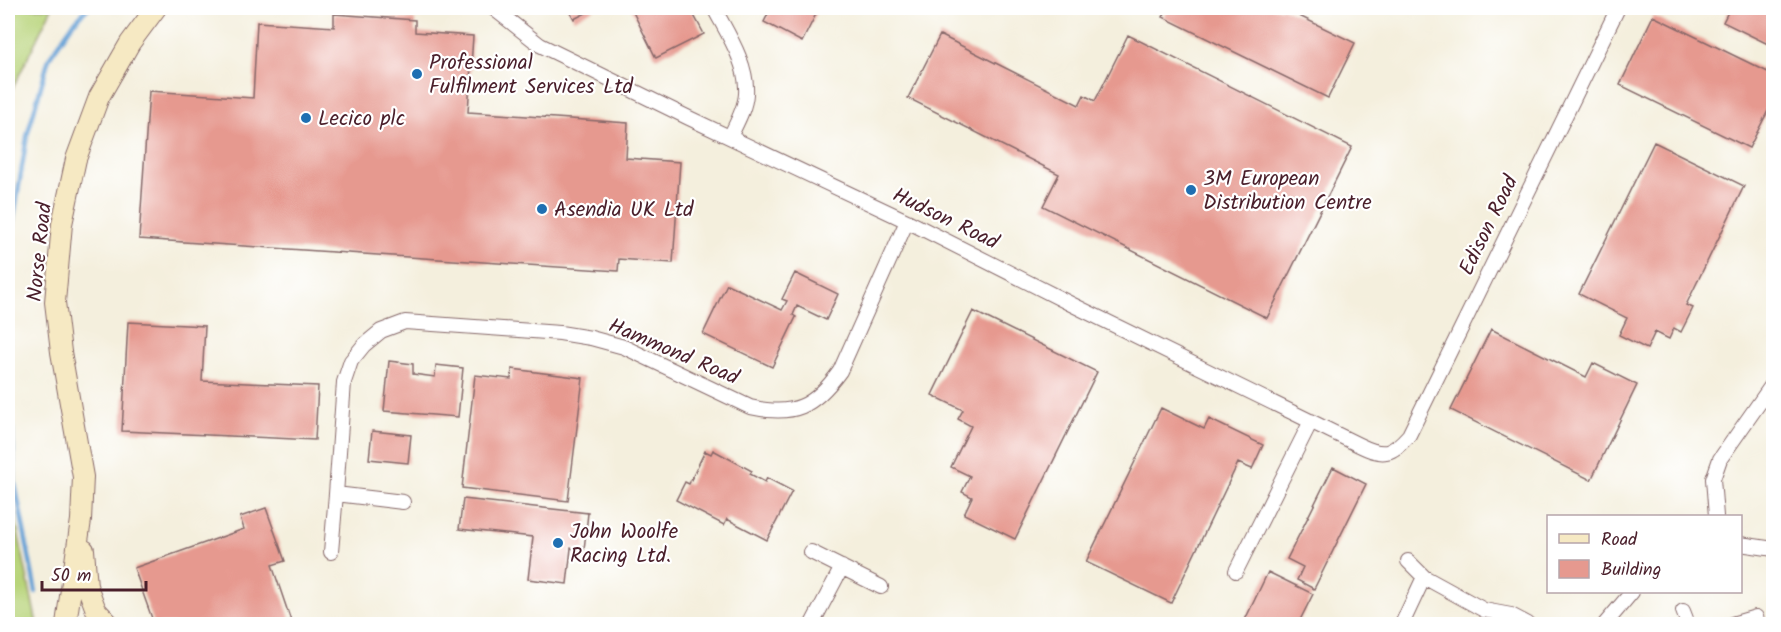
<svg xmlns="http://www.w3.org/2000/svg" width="1781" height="632" font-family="Kalam,sans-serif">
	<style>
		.green { fill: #b8d47a; stroke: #817a52; stroke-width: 1.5 }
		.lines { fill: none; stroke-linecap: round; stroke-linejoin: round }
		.stream { stroke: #64a0d5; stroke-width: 4.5 }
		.building { fill: #e6998f }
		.street-casing { stroke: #866869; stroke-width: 16 }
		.secondary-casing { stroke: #866869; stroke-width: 22 }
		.street { stroke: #fff; stroke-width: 14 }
		.secondary { stroke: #f6e9c3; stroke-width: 20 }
		.poi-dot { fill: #1f6fb2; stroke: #fff; stroke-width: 2 }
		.labels { text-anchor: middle; stroke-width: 4.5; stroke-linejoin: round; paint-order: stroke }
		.poi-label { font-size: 21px; fill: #4a1f2b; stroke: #fff; text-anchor: start }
		.street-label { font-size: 21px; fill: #4a1f2b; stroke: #fff }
	</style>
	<rect width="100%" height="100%" fill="#fff"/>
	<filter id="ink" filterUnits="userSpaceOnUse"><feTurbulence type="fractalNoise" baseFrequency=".0167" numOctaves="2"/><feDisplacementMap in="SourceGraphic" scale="12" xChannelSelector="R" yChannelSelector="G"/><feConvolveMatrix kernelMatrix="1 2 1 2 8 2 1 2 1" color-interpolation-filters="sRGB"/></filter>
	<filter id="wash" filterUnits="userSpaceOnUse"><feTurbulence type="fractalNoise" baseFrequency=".008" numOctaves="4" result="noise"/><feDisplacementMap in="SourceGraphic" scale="24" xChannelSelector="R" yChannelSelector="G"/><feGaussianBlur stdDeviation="1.35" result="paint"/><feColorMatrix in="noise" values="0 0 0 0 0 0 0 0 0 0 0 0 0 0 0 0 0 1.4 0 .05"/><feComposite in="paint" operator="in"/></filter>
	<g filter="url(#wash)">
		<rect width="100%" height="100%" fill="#f4efdd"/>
		<path class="green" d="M8 8H52L11 92 8 133Z
			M8 484 37 624H8Z"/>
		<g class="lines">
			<path class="stream" d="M36 592 15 484 8 350 9 247 27 136 49 58 74 22 88 8"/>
		</g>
		<g id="blocks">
			<path class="building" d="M568 8H596L574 19Z
				M631 8H690L704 34 656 58Z
				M771 8H819L802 42 764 22Z
				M1168 8H1283L1355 43 1328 98 1163 17Z
				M1691 8H1707L1704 14Z
				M1730 8H1774V47L1723 22Z
				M334 14 415 20V32L473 36 468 112 628 123 626 158 680 162 673 263 619 259 618 271 139 239 149 91 253 98 257 22 334 27Z
				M1653 16 1774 75V99L1749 148 1620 85Z
				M940 35 1079 105 1084 95 1095 101 1128 35 1352 147 1267 318 1043 206 1059 174 908 98Z
				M1654 142 1744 186 1686 305 1693 308 1681 332 1674 328 1669 339 1655 332 1647 349 1619 335 1627 318 1579 294Z
				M795 273 838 294 826 320 797 306 793 315 796 317 772 367 703 334 727 284 782 310 787 301 782 299Z
				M973 311 1097 372 1015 539 964 514 972 497 962 492 970 476 951 467 971 426 958 419 963 410 932 395Z
				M128 322 205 326 202 381 318 386 315 440 122 431Z
				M1491 329 1586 377 1593 363 1637 385 1591 480 1451 410Z
				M389 361 413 364V374L435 377 436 365 463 368 458 417 384 411Z
				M512 369 583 378 568 501 462 488 475 375 511 379Z
				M1161 408 1204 429 1209 419 1263 445 1252 469 1238 463 1171 603 1086 562Z
				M372 431 411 435 408 463 369 459Z
				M713 450 752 471 750 474 765 482 767 478 792 491 767 540 727 519 724 525 676 500 685 482 689 484 705 451 711 454Z
				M1333 467 1366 484 1314 589 1297 580 1303 567 1287 559Z
				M463 499 588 513 584 550 571 548 567 584 528 579 533 537 459 529Z
				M266 508 285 561 272 565 292 624H154L134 568 244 529 240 517Z
				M1268 572 1313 594 1298 624H1243Z"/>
		</g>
	</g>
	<g filter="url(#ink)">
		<use href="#blocks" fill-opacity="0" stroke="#866869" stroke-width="1.5"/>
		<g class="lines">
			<g class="street-casing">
				<path id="street" d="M493 8 540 45 689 118 907 221 1071 304 1359 445C1384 457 1391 455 1409 435L1618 8
					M714 8C727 33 748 64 746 94 745 109 736 124 730 137
					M403 502 336 494 344 382 351 361 364 345 381 331 405 322 560 333 591 338 624 347 750 407C794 417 814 407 840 371L907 221
					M1716 516 1713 479 1720 459 1774 382
					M1740 544 1774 549
					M331 552 336 494
					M811 552 881 587
					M1408 561 1424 577
					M1236 571 1311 421
					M1683 611 1688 624
					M812 624 842 567
					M1402 624 1424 577 1484 610 1511 615 1528 624
					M1605 624 1632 592
					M1732 624 1756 617 1758 624"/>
			</g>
			<g class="secondary-casing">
				<path id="secondary" d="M84 550 87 586 96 610 109 624
					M66 624 81 520 83 477 61 352 55 302 62 224 76 159 99 97 130 43 156 8"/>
			</g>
			<use href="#street" class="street"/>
			<use href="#secondary" class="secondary"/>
		</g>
	</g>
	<g class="poi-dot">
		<circle cx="417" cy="74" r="6"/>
		<circle cx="306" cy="118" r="6"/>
		<circle cx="1191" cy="190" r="6"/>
		<circle cx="542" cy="209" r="6"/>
		<circle cx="558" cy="543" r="6"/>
	</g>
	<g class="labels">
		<g class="poi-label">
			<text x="429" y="69">Professional<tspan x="429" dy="24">Fulfilment Services Ltd</tspan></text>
			<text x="318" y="125">Lecico plc</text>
			<text x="1203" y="185">3M European<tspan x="1203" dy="24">Distribution Centre</tspan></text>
			<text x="554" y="216">Asendia UK Ltd</text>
			<text x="570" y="538">John Woolfe<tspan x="570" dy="24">Racing Ltd.</tspan></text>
		</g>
		<g class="street-label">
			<text transform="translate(946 218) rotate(26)" y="7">Hudson Road</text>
			<text transform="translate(1488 225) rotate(-64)" y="7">Edison Road</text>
			<text transform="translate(39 252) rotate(-84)" y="7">Norse Road</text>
			<text transform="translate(674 351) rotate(23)" y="7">Hammond Road</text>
		</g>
	</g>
	<rect width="1781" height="632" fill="none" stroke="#fff" stroke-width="30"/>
	<rect x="1547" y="515" width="195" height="78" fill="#ffffff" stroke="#b7a5aa" stroke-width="1.5"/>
	<rect x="1559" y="534" width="30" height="9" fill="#f6e9c3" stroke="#b7a5aa" stroke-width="1.5"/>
	<text x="1601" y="545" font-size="18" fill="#4a1f2b">Road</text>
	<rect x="1559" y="560" width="30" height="18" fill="#e6998f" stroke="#b7a5aa" stroke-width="1.5"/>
	<text x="1601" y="575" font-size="18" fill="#4a1f2b">Building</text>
	<path d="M42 581v9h104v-9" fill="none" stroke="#4a1f2b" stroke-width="3"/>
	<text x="51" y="581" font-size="18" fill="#4a1f2b" stroke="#ffffff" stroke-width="4.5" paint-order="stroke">50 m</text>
</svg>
